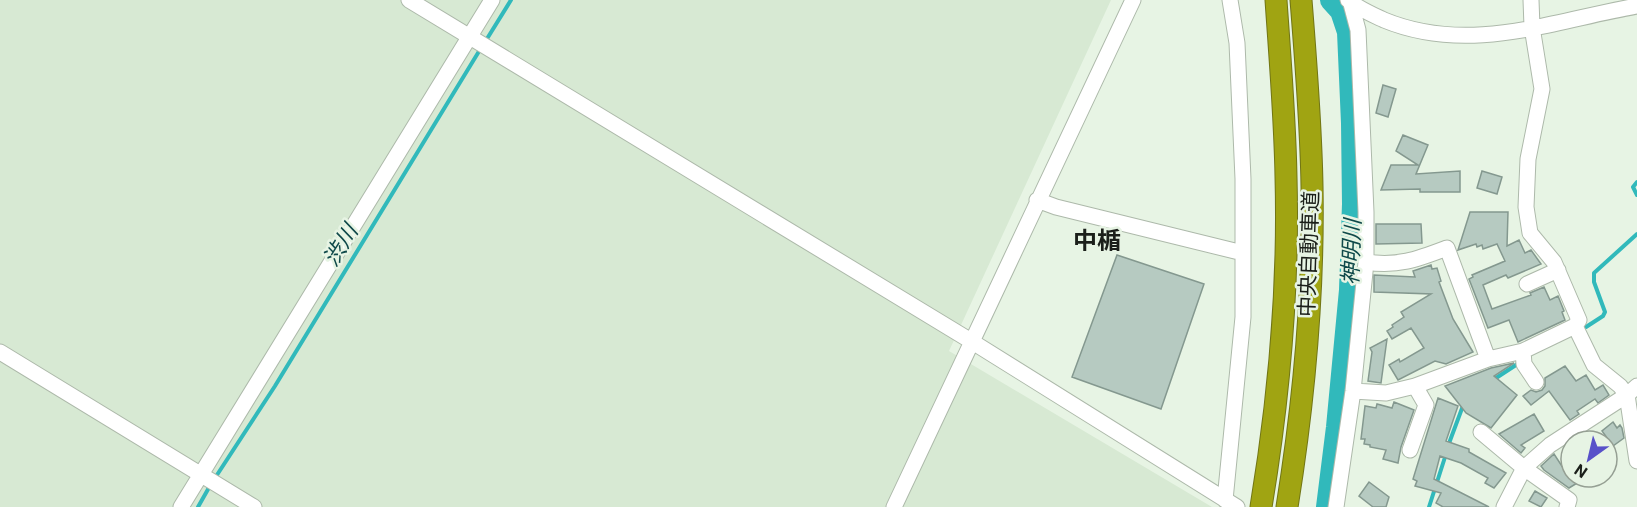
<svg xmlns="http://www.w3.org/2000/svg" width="1637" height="507" font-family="Roboto,'Noto Sans JP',sans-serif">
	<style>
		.built { fill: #d7e9d3 }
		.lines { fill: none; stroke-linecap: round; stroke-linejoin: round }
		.stream { stroke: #31b9bb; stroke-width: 4 }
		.river { stroke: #31b9bb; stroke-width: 22 }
		.building { fill: #b6cac1; stroke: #84988f; stroke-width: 1.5 }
		.minor-casing { stroke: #adb9aa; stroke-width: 17 }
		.highway-casing { stroke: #717515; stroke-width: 23 }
		.minor { stroke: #fff; stroke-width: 15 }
		.highway { stroke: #a0a412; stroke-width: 21 }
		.labels { text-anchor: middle; stroke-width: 5; stroke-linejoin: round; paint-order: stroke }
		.street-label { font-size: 21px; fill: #1b1f1a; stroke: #e7f4e4 }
		.water-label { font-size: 22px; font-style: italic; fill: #0f494a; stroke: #e7f4e4 }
		.quarter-label { font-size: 24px; font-weight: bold; fill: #1b1f1a; stroke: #e7f4e4 }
	</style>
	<rect width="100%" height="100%" fill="#e7f4e4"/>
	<path class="built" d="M0 0H1111L949 351 1212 507H0Z"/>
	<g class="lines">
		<path class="stream" d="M485 42 511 0
			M1637 182 1633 187 1637 195
			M1586 327 1603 316 1605 312 1594 282V273L1637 234
			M1493 380 1519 363
			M1448 446 1464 403
			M215 478 275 386 481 48
			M198 507 211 484
			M1429 507 1446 454"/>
		<path class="river" d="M1327 507 1337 427 1350 290 1353 204 1352 123 1348 32 1341 11 1331 0"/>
	</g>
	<path class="building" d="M1383 85 1396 89 1388 117 1376 113Z
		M1403 135 1428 145 1416 174 1460 171V192H1420V189L1381 190 1391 165H1418L1396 151Z
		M1482 171 1502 177 1497 194 1477 188Z
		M1470 212H1508L1507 246 1519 240 1525 253 1531 250 1541 264 1508 278 1506 275 1483 285 1492 309 1531 295 1530 293 1544 287 1550 300 1558 296 1564 311 1562 312 1565 320 1518 342 1509 320 1488 328 1469 279 1473 277 1472 275 1505 261 1497 244 1483 249 1482 245 1477 247 1476 244 1458 250Z
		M1376 224H1421L1422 243 1376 244Z
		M1117 255 1204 284 1161 409 1072 377Z
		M1431 265 1432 269 1437 268 1441 281 1439 282 1453 319 1473 352 1446 364 1435 361 1398 380 1389 365 1399 359 1400 362 1424 348 1411 328 1392 339 1387 331 1393 327 1392 325 1404 317 1401 312 1431 294 1374 292V275L1415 277 1413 271Z
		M1387 339 1381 383 1368 381 1372 352 1370 348Z
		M1514 363 1494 376 1517 395 1491 428 1466 413 1445 386 1491 368Z
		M1565 366 1576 381 1586 375 1595 390 1603 385 1609 395 1598 403 1595 399 1577 411 1579 414 1570 420 1549 391 1531 405 1523 396 1531 390 1536 392 1542 390 1545 386V378Z
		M1438 398 1458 406 1446 441 1469 449V452L1506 473 1494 488 1485 483 1488 478 1461 463 1440 456 1434 479 1489 507H1443L1436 503 1441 493 1415 486 1417 481 1413 479Z
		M1394 402 1414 410 1401 447 1398 463 1383 459 1386 450 1370 447V445L1364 444 1365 439H1361L1365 406 1376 408 1377 404 1392 408Z
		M1534 414 1544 431 1521 445 1525 448 1521 453 1499 434Z
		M1613 422 1617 428 1620 425 1622 428 1624 438 1613 446 1602 431Z
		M1554 454 1569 477H1587L1569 488 1544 470 1541 466Z
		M1369 482 1389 497 1386 507H1373L1359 496Z
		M1535 491 1547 498 1541 507 1529 501Z"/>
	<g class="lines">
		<g class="minor-casing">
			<path id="minor" d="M409 0 971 341 1237 507
				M1348 0C1359 9 1371 14 1384 20 1469 55 1552 21 1637 6
				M1037 200 1056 207 1243 253
				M1366 262C1398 267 1418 259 1447 248L1488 359
				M1527 284 1558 270
				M1575 326 1594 365 1620 386 1627 395 1637 461
				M1523 351 1524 364 1536 382
				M0 352 254 507
				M1353 391 1386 393 1415 386 1488 359 1523 351 1575 326 1579 320 1554 262 1530 233 1526 207 1528 159 1542 89 1532 27 1531 0
				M1481 432 1524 468 1569 500 1567 507
				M1410 450 1426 405 1415 386
				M1225 500 1243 317V179L1237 43 1230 0
				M181 507 492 0
				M894 507 1133 0
				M1336 507 1353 391 1366 262V212L1358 30 1350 0
				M1504 507 1524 468 1550 445 1627 395 1637 386"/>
		</g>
		<g class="highway-casing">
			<path id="highway" d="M1261 507C1279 398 1289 287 1286 177 1285 118 1280 59 1276 0
				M1287 507C1304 401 1314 293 1312 186 1311 124 1306 62 1301 0"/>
		</g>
		<use href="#minor" class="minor"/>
		<use href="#highway" class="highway"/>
	</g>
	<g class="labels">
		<g class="street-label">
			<text transform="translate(1309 254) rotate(-88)" y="7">中央自動車道</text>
		</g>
		<g class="water-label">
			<text transform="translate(340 245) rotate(-58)" y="8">渋川</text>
			<text transform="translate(1351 252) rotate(-88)" y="8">神明川</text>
		</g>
		<g class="quarter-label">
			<text x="1097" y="249">中楯</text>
		</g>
	</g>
	<g transform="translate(1589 459) rotate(214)"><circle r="28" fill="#e7f4e4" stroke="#959f93" stroke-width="1.5"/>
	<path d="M0-4.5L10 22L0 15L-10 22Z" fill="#5851c9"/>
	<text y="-9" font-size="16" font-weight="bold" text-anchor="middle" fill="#1b1f1a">N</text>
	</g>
</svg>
